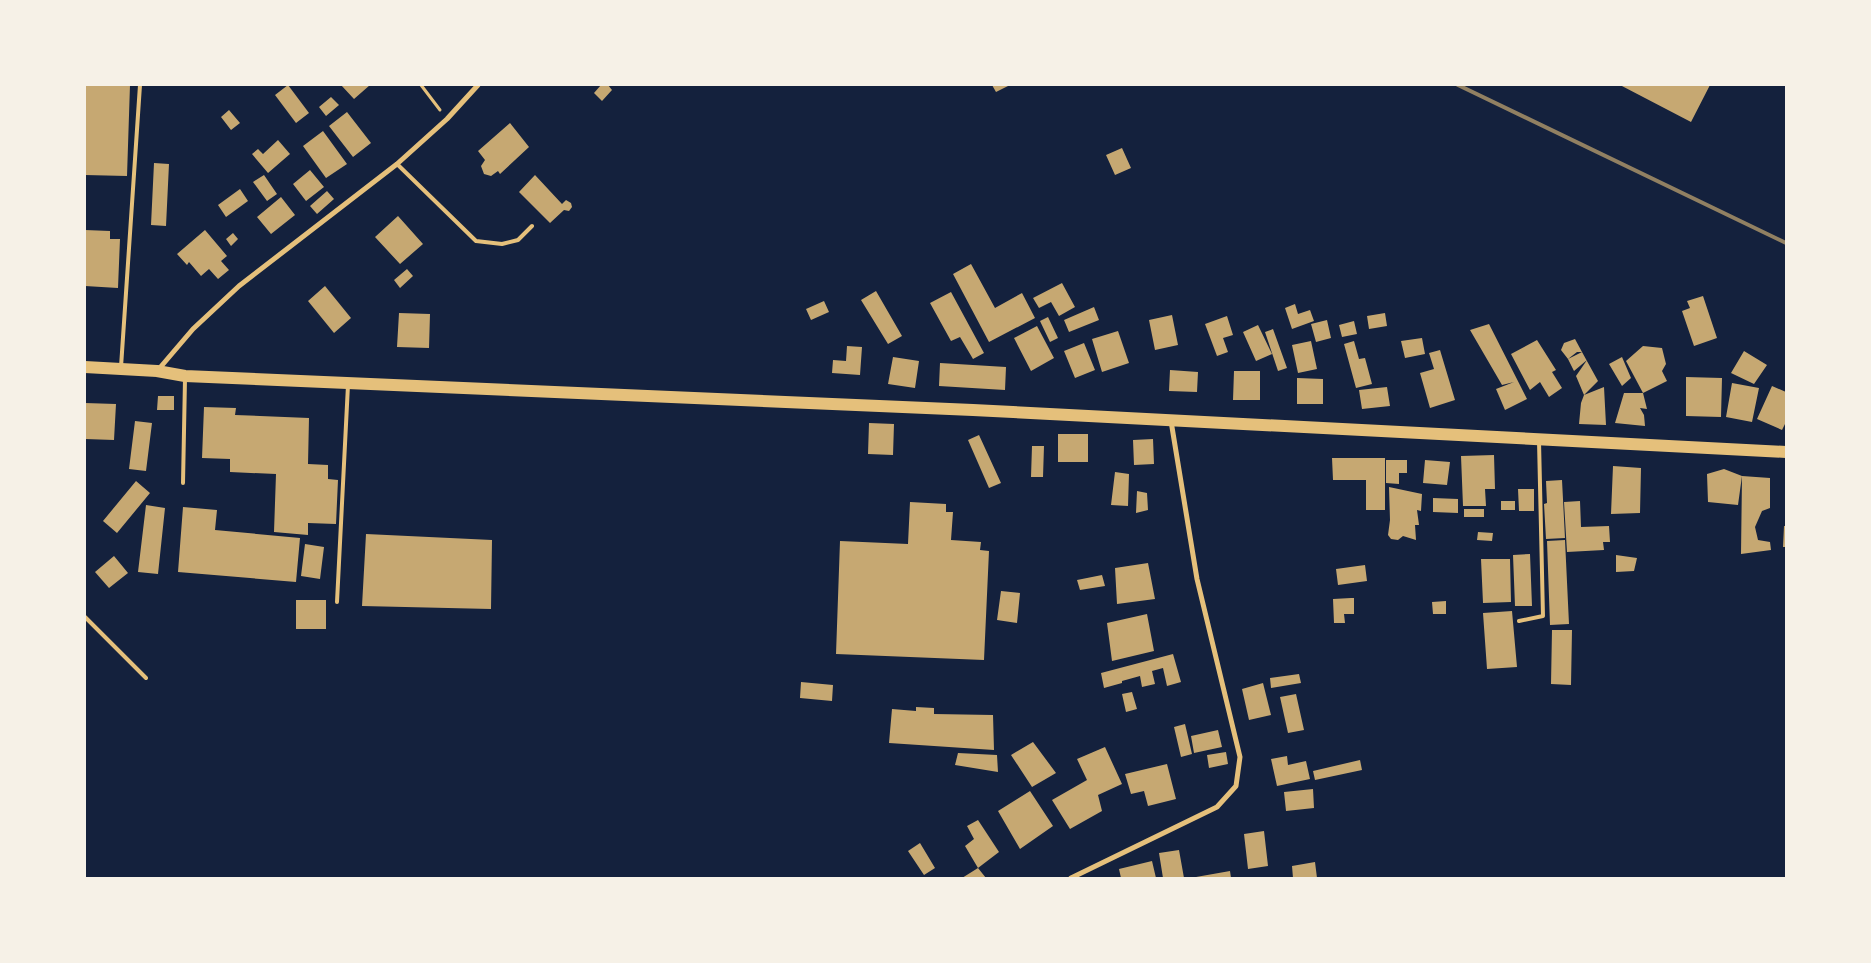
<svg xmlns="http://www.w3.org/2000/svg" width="1871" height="963" font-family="'Playfair Display',serif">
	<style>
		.building { fill: #c6a872 }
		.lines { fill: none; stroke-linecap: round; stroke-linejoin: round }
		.path { stroke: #e5c07b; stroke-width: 3 }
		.service { stroke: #e5c07b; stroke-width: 4 }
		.minor { stroke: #e5c07b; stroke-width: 5 }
		.primary { stroke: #e5c07b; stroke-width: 12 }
		.rail { stroke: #918062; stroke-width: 4 }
	</style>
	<rect width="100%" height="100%" fill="#14213d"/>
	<path class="building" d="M85 85H130L127 176 85 175Z
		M288 85 309 113 296 123 275 95Z
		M341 85H370L354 99Z
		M601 85H608L612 90 602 101 594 93Z
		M992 85H1010L996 92Z
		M1620 85H1710L1691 122Z
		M331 97 339 105 326 116 319 107Z
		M229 110 240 123 231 130 221 117Z
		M347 112 371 143 353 157 329 126Z
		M510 123 529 147 500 174 498 171 491 176 484 174 481 166 485 160 478 151Z
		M323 131 347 164 326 178 303 146Z
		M278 140 290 154 268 173 252 154 258 149 263 154Z
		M1122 148 1131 168 1115 175 1106 155Z
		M154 163 169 164 166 226 151 225Z
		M310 170 324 187 306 201 293 184Z
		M264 175 277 194 267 201 253 182Z
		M535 175 562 204 566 200 571 203 572 207 569 211 564 210 550 223 519 192Z
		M240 189 248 201 226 217 218 205Z
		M327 191 334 199 317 214 310 206Z
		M281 197 295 215 271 234 257 217Z
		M398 216 423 244 400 264 375 237Z
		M85 230 110 231V239H120L118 288 85 286Z
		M205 230 227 256 221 261 229 270 218 279 209 269 201 276 189 262 187 265 177 254Z
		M233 233 238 239 231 246 226 239Z
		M971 264 995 308 1022 293 1035 318 989 342 953 274Z
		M407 269 413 276 400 288 394 280Z
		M1062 283 1075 307 1059 316 1051 302 1039 308 1033 298Z
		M325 286 351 318 334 333 308 301Z
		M876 291 902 336 888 344 861 300Z
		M951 292 984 353 973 359 960 337 951 341 930 303Z
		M1703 296 1717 338 1694 346 1682 311 1690 308 1687 301Z
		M824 301 829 312 811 320 806 309Z
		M1295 304 1298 314 1310 310 1314 321 1292 329 1285 308Z
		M1094 307 1099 320 1069 332 1064 320Z
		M399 313 430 314 429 348 397 347Z
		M1385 313 1387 326 1369 329 1367 316Z
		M1172 315 1178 345 1155 350 1149 320Z
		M1227 316 1233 335 1223 338 1228 352 1217 356 1205 324Z
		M1048 317 1058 338 1050 342 1040 321Z
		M1327 320 1331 338 1316 342 1311 324Z
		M1354 321 1357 334 1342 337 1339 325Z
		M1489 324 1527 399 1505 410 1496 389 1514 382 1502 385 1470 330Z
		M1258 325 1272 354 1256 361 1243 332Z
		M1037 326 1054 358 1031 371 1014 338Z
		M1273 329 1287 368 1278 371 1265 332Z
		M1118 331 1129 363 1102 372 1092 339Z
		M1422 338 1425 354 1405 358 1401 341Z
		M1575 339 1582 352H1577L1568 359 1561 350 1564 343Z
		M1537 340 1556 370 1552 372 1562 388 1549 397 1540 382 1530 390 1511 354Z
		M1311 341 1317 369 1298 373 1292 345Z
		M1354 341 1359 359 1365 358 1372 384 1356 388 1344 344Z
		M1084 343 1095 370 1075 378 1064 351Z
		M847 346 862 347 860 375 832 373 833 360 846 361Z
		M1643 346 1662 348 1666 364 1662 371 1667 381 1643 393 1626 361Z
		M1440 350 1455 400 1430 408 1420 373 1434 369 1429 353Z
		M1744 351 1767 365 1754 384 1731 373Z
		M1582 352 1598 381 1584 395 1576 376 1587 360 1574 371 1568 359Z
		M893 357 919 361 915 388 888 384Z
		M1622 357 1631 378 1622 386 1609 364Z
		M940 363 1006 367 1005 390 939 386Z
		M1170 370 1198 372 1197 392 1169 391Z
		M1234 371H1260V400H1233Z
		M1686 377 1722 378 1721 417 1686 416Z
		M1297 378 1323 379V404H1297Z
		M1732 383 1759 388 1752 422 1726 417Z
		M1772 386 1786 392V422L1782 430 1757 419Z
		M1387 387 1390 406 1362 409 1359 390Z
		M1604 387 1606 425 1579 424 1581 403 1584 395Z
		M1624 393H1643L1647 409 1640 408 1644 415 1645 426 1615 423Z
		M158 396H174V410H157Z
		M85 403 116 404 114 440 85 439Z
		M204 407 236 408 235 415 309 418 308 464 328 465V479L338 480 336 524 308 523V535L274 532 276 474 230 472V459L202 458Z
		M135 421 152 423 146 471 129 469Z
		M869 423 894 424 893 455 868 454Z
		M1058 434H1088V462H1058Z
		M979 435 1001 483 989 488 968 440Z
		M1153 439 1154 464 1134 465 1133 440Z
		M1032 446H1044L1043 477H1031Z
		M1494 455 1495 489H1485L1486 506H1463L1461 456Z
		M1332 458H1385V510H1366V480H1333Z
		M1386 460H1407V473H1399V484L1386 483Z
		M1425 460 1450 462 1447 485 1423 483Z
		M1613 466 1641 468 1640 513 1611 514Z
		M1724 469 1742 476 1738 505 1708 502 1707 474Z
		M1115 472 1129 474 1128 506 1111 505Z
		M1742 476 1770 478V508L1762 511 1755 527 1758 540 1770 542 1771 550 1741 554Z
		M1562 480 1565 538 1546 539 1544 504 1547 503 1546 481Z
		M136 481 150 493 117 533 103 521Z
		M1389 487 1422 494 1421 511 1417 510 1419 525H1415L1416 540 1403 536 1398 540 1391 539 1388 535 1390 520Z
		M1518 489H1534V511H1519Z
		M1137 491 1147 493 1148 510 1136 513Z
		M1433 498 1458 499V513L1433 512Z
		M1501 501H1515V510H1501Z
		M1580 501 1581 527 1609 526 1610 542H1603L1604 550 1567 552 1564 502Z
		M910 502 946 504V512H953L951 540 981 542 980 550 989 551 984 660 836 654 840 541 908 544Z
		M146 505 165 508 158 574 138 572Z
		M183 507 217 510 215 530 300 538 296 582 178 572Z
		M1464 509H1484V517H1464Z
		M1784 526H1786V547H1783Z
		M1478 532 1493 533 1492 541 1477 540Z
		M366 534 492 540 491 609 362 606Z
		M1565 540 1569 624 1550 625 1547 541Z
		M305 544 324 547 320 579 301 576Z
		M1530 554 1532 606H1515L1513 555Z
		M1616 555 1637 558 1634 571 1616 572Z
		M114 556 128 573 109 588 95 572Z
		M1481 559H1510L1511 602 1483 603Z
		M1148 563 1155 599 1117 604 1115 568Z
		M1365 565 1367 581 1338 585 1336 569Z
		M1102 575 1105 586 1080 590 1077 580Z
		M1001 591 1020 593 1017 623 997 620Z
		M1351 598H1354V614H1344L1345 623H1334L1333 599Z
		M296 600H326V629H296Z
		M1446 601V614H1433L1432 602Z
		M1512 611 1517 667 1487 669 1483 613Z
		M1147 614 1154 651 1112 661 1107 623Z
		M1552 630H1572L1571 685 1551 684Z
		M1173 654 1181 682 1167 686 1163 668 1152 671 1155 684 1142 687 1140 676 1122 681V683L1104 688 1101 673Z
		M1299 674 1301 683 1271 688 1270 678Z
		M801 682 833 685 832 701 800 698Z
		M1263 683 1271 715 1249 720 1242 689Z
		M1132 692 1137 709 1126 712 1122 694Z
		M1296 694 1304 730 1288 733 1280 697Z
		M916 707 934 708V714L993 715 994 750 889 743 892 709 916 711Z
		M1185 724 1192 754 1181 757 1174 727Z
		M1218 730 1222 747 1194 753 1191 736Z
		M1033 742 1056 773 1032 787 1011 755Z
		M1105 747 1122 784 1098 795 1102 811 1070 829 1052 800 1087 780 1077 759Z
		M1226 752 1228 764 1209 768 1207 755Z
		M958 753 997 755 998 772 955 765Z
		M1287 756 1288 765 1306 761 1310 779 1277 786 1271 759Z
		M1360 760 1362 770 1315 780 1313 771Z
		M1167 764 1176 799 1148 806 1144 791 1131 794 1125 774Z
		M1313 789 1314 808 1286 811 1284 792Z
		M1030 791 1053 826 1020 849 998 811Z
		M978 820 999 852 978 868 965 846 974 839 967 826Z
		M1264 831 1268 866 1248 869 1244 834Z
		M920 843 935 868 924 875 908 851Z
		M1179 850 1184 878H1163L1159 853Z
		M1152 861 1156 878H1121L1119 869Z
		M1315 862 1317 878H1293L1292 866Z
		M978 868 986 878H962Z
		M1230 871 1231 878H1196V877Z"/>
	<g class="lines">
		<path class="path" d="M421 85 440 110"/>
		<path class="service" d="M397 164 476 241 502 244 518 240 532 226
			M121 367 140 85
			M183 483 185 379
			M337 602 348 385
			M85 617 146 678
			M1519 621 1543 616 1539 441"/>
		<path class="minor" d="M158 370 193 329 239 286 397 164 447 119 478 85
			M1071 878 1217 807 1236 786 1240 757 1197 579 1171 421"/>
		<path class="primary" d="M85 367 157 371 185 376 973 410 1786 452"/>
		<path class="rail" d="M1458 85 1786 243"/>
	</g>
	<rect width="1871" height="963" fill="none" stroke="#f6f1e7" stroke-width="172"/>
</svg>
